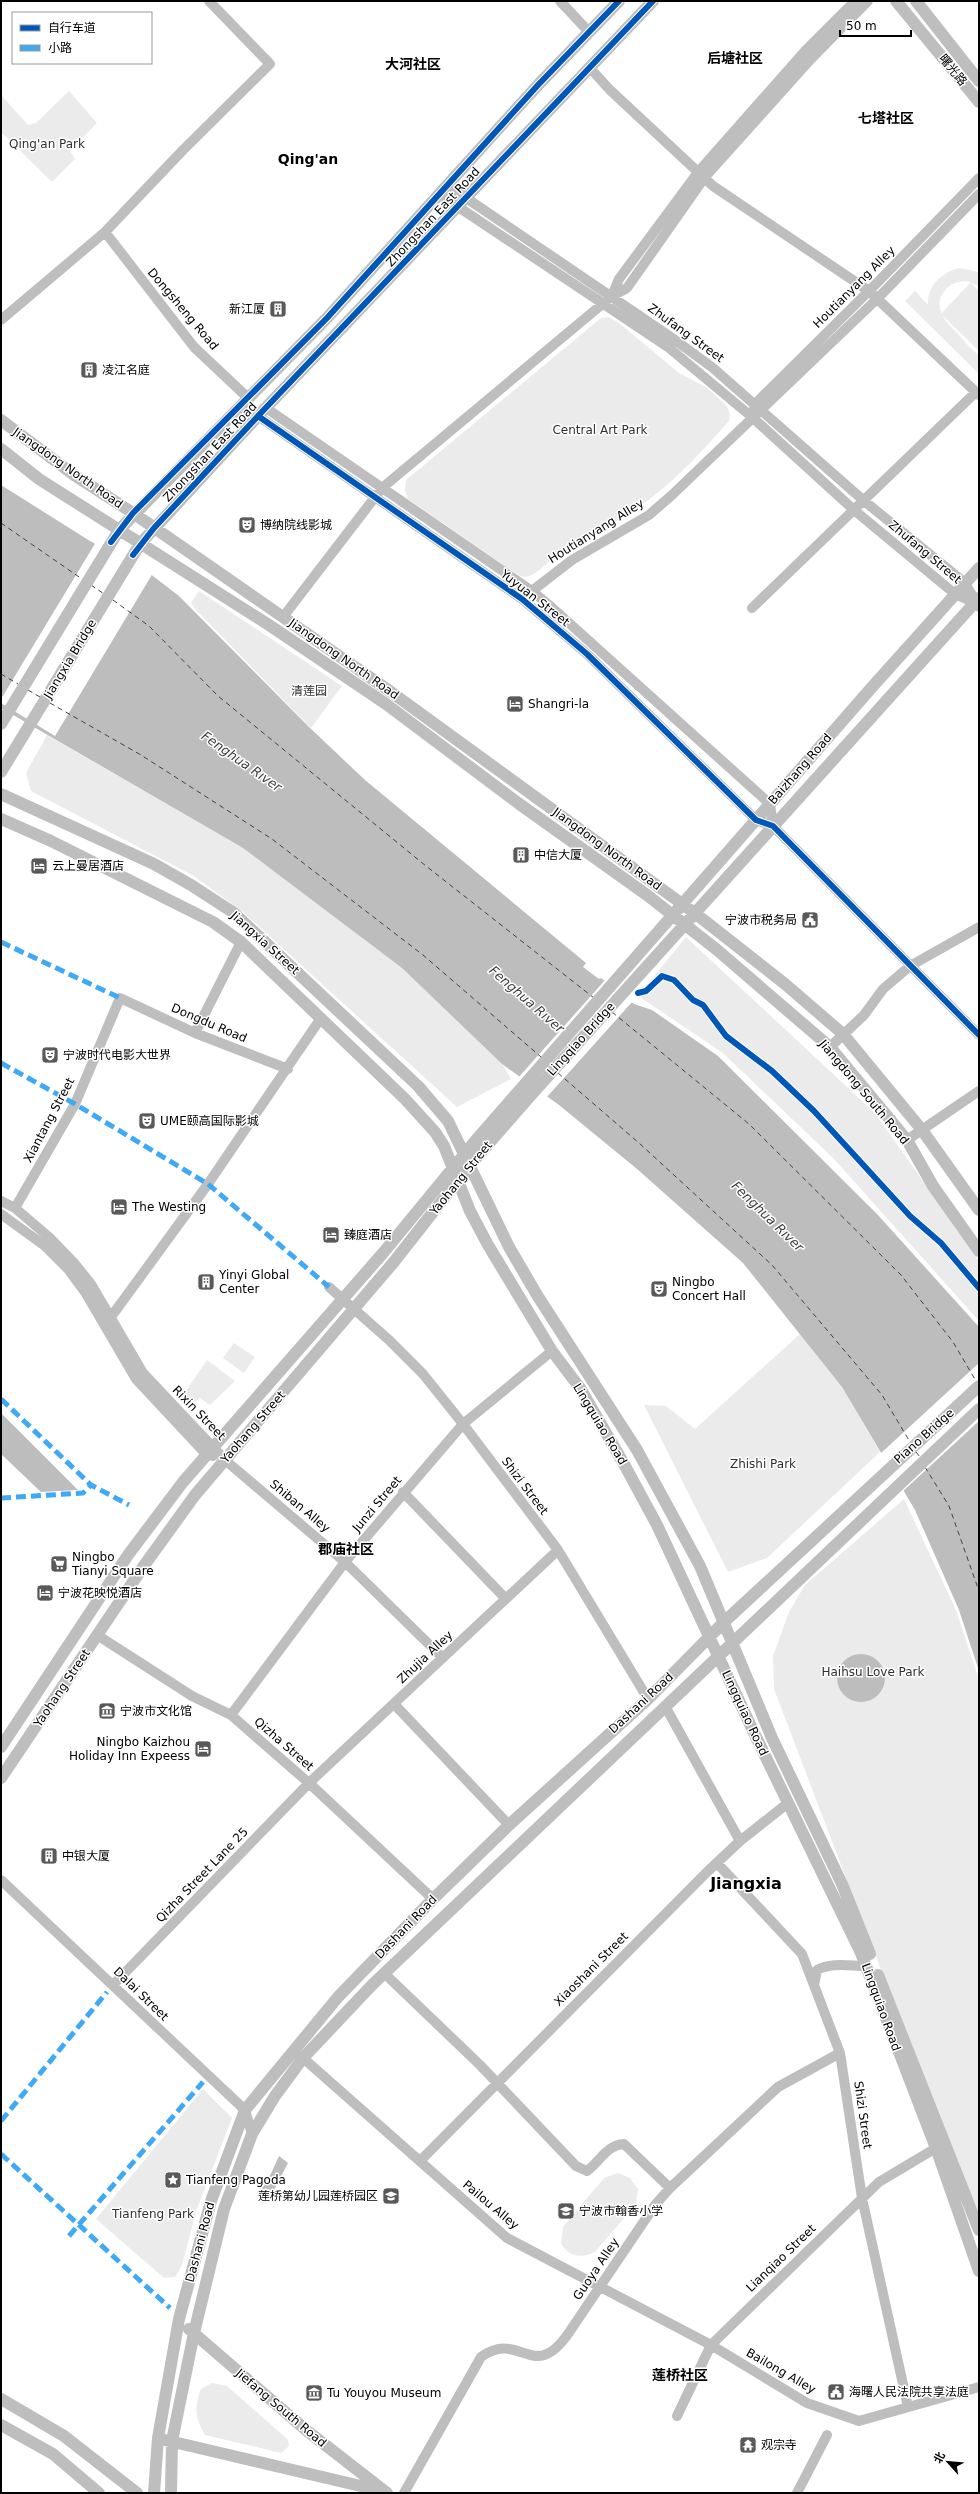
<svg xmlns="http://www.w3.org/2000/svg" width="980" height="2494" font-family="'DejaVu Sans','Noto Sans SC',sans-serif">
	<style>
		.green { fill: #ebebeb }
		.water { fill: #bdbdbd }
		.pier { fill: #fff }
		.lines { fill: none; stroke-linecap: round; stroke-linejoin: round }
		.ferry { stroke: #424242; stroke-width: 1; stroke-dasharray: 5 4; stroke-linecap: butt }
		.minor { stroke: #bebebe; stroke-width: 10 }
		.major { stroke: #bebebe; stroke-width: 12 }
		.quiet { stroke: #3fa9f5; stroke-width: 5; stroke-dasharray: 10 5; stroke-linecap: butt }
		.cycleway-casing { stroke: #fff; stroke-width: 8 }
		.cycleway { stroke: #0057b8; stroke-width: 6 }
		.labels { text-anchor: middle; stroke-width: 3; stroke-linejoin: round; paint-order: stroke }
		.street-label { font-size: 12px; fill: #000; stroke: #fff }
		.park-label { font-size: 12px; fill: #313131; stroke: #fff }
		.poi-label { font-size: 12px; fill: #000; stroke: #fff; text-anchor: start }
		.water-label { font-size: 13px; font-style: italic; fill: #424242; stroke: #fff }
		.quarter-label { font-size: 14px; font-weight: bold; fill: #000; stroke: #fff }
		.district-label { font-size: 16px; font-weight: bold; fill: #000; stroke: #fff }
	</style>
	<rect width="100%" height="100%" fill="#fff"/>
	<path class="green" d="M69 91 97 123 70 151 75 159 52 182 1 132V95L28 125 36 123Z
		M959 268 979 272V286L971 283 979 291V351L941 314 971 282C963 280 953 282 947 288 930 306 945 321 959 335 965 342 971 350 979 355V374L905 301 915 291 928 305C927 286 941 273 959 268Z
		M609 317 619 323 679 373 706 387 727 406 730 415 729 421C705 448 680 476 651 498 621 521 586 539 553 559 542 565 534 580 520 576L408 499 405 491 406 480 601 318Z
		M199 591 342 686 311 728 195 609 191 603Z
		M47 735 243 848 402 968 502 1064 511 1079 457 1107 244 913 194 876 31 791 26 773Z
		M686 937 875 1113 979 1261V1321L834 1159 723 1053 638 996Z
		M800 1334 842 1387 880 1452 767 1558 728 1572 644 1405 666 1406 695 1429Z
		M234 1343 255 1357 244 1373 223 1358Z
		M207 1360 235 1381 210 1405 200 1398 193 1403 183 1395Z
		M904 1499 956 1610 979 1680V2227L774 1689 773 1656 789 1612 805 1585Z
		M203 2089 232 2118 197 2209 182 2265 175 2277 164 2278 96 2219Z
		M618 2173 630 2178 638 2189 636 2204 595 2252C582 2259 567 2256 561 2243L563 2227 604 2178Z
		M212 2383 227 2386 284 2436 288 2440 289 2446 281 2453 205 2435C195 2418 194 2407 201 2389Z"/>
	<path class="water" d="M1 485 90 541 149 573 179 596 309 727 365 780 586 963 583 967 599 979 601 978 634 1004 652 1010 718 1056 877 1214 979 1327V1671L959 1610 915 1510 842 1387 743 1263 637 1169 559 1105 502 1064 402 968 243 848 1 708Z
		M1 1413 78 1490 41 1492 1 1454Z
		M837 1678a24 24 0 1 1 48 0a24 24 0 1 1-48 0Z
		M279 2156 288 2163 272 2194 263 2203 257 2195 268 2180Z"/>
	<path class="pier" d="M96 542 153 573 55 736 1 703V699Z
		M606 979 633 1001 546 1098 518 1078Z
		M979 1363V1421L902 1492 880 1454Z"/>
	<g class="lines">
		<path class="ferry" d="M1 523 82 579
			M91 585 104 594
			M113 600 149 626 218 696 426 866 594 998
			M1 674 18 684
			M28 690 40 697
			M50 703 141 755 272 839 423 955 541 1057
			M612 1012 749 1124 901 1275 953 1342 976 1381
			M558 1073 639 1143 772 1265 882 1395 910 1442
			M916 1452 920 1457
			M925 1467 949 1506 979 1591"/>
		<path class="minor" d="M560 1 589 32
			M589 67 610 90 713 186 869 291 979 395
			M447 185 675 340 713 368 863 500 965 583 979 607
			M439 194 668 347 752 417 854 510 955 594 975 603
			M105 232 194 347 247 397
			M612 296 619 279 699 171 805 51 855 1
			M1 320 105 232 183 150 270 64 209 1
			M266 408 532 591 549 605 770 804 773 826
			M754 409 755 404 873 287 979 178
			M258 416 522 599 587 654 756 820 773 826 979 1035
			M528 594 572 560 649 515 672 495 878 298 979 194
			M752 608 976 392
			M283 617 382 488 612 296 627 288 705 177 810 60 868 1
			M195 1033 241 942
			M830 1047 864 1015 883 989 910 966 979 927
			M907 1140 979 1091
			M1 1201 15 1208 50 1238 75 1264 91 1284 143 1373 225 1460 345 1562 443 1658
			M15 1208 75 1104 120 998 195 1033 288 1069
			M1 1214 45 1246 68 1269 85 1292 136 1379 206 1454 213 1456
			M329 1287 389 1340 423 1374 463 1424 558 1550 648 1699
			M111 1317 208 1184 321 1018
			M403 1492 506 1599
			M97 1635 192 1696 231 1715 309 1783 433 1899
			M394 1704 509 1825
			M665 1706 740 1841
			M231 1715 345 1562 463 1424 552 1351
			M717 1863 802 1954 840 2053 862 2198 908 2407
			M1 1880 245 2110 252 2134
			M384 1973 480 2065 576 2166 587 2171C600 2161 607 2145 624 2144L670 2188
			M113 1985 309 1783 558 1550
			M814 1985 817 1970C831 1962 850 1966 866 1966
			M303 2058 507 2238 711 2345 807 2403 859 2421 979 2387
			M420 2161 706 1873 740 1841 788 1803
			M677 2416 711 2345 879 2182 936 2148
			M404 2493 481 2357C520 2329 533 2384 568 2334L655 2205 670 2188 778 2087 840 2053
			M797 2493 827 2435"/>
		<path class="major" d="M896 1 979 102
			M916 1 979 81
			M1 420 74 475 133 513 391 692 696 914 785 984 843 1034 922 1130 979 1210
			M1 449 39 479 269 625 386 704 518 803 647 895 716 949 830 1047 907 1140 933 1186 979 1251
			M1 724 119 530 327 318 538 85 619 1
			M1 772 140 544 258 416 653 1
			M1 794 154 864 191 885 234 913 418 1086 448 1121 509 1247 537 1295 637 1450 700 1566 772 1738 842 1884 870 1954
			M1 819 51 841 213 922 241 942 405 1099 435 1132 444 1146 470 1211 488 1245 552 1351 580 1388 624 1464 657 1525 756 1737 861 1953 936 2148 979 2271
			M1 1747 128 1555 183 1482 383 1253 476 1140 873 686 979 568
			M1 1778 143 1567 195 1495 393 1263 470 1165 531 1095 979 598
			M878 1975 979 2230
			M189 2329 306 2430 387 2493
			M1 2399 64 2436 137 2493
			M1 2425 53 2454 99 2493
			M165 2440 382 2491
			M154 2493 158 2438 179 2319 211 2201 245 2110 338 1997 433 1899 509 1825 648 1699 724 1622 979 1386
			M171 2493 172 2441 194 2333 224 2209 252 2134 275 2096 303 2058 372 1985 979 1409"/>
		<path class="quiet" d="M1 942 120 998
			M1 1063 75 1104 208 1184 329 1287
			M1 1399 91 1485 129 1505
			M1 1498 83 1493 91 1485
			M1 2121 107 1992
			M1 2154 170 2308
			M69 2236 203 2082"/>
		<g class="cycleway-casing">
			<path id="cycleway" d="M258 416 522 599 587 654 756 820 773 826 979 1035
				M111 542 133 513 327 318 538 85 619 1
				M133 555 154 528 258 416 653 1
				M638 993 646 991 662 976 674 980 693 1000 703 1005 726 1036 772 1071 814 1111 910 1216 941 1243 979 1288"/>
		</g>
		<use href="#cycleway" class="cycleway"/>
	</g>
	<defs>
		<g id="building-square" transform="scale(0.9)"><rect x="-9" y="-9" width="18" height="18" rx="4" fill="#595959" stroke="#fff"/><path d="M-4-6H4V6H1V3H-1V6H-4ZM-2.5-4.3h1.7v1.8h-1.7ZM.8-4.3h1.7v1.8H.8ZM-2.5-1h1.7V.8h-1.7ZM.8-1h1.7V.8H.8Z" fill="#fff"/></g>
		<g id="theatre-square" transform="scale(0.9)"><rect x="-9" y="-9" width="18" height="18" rx="4" fill="#595959" stroke="#fff"/><path d="M-5-5.5Q0-4 5-5.5V0Q5 5 0 6Q-5 5-5 0ZM-3.3-2.5H-1v1.5H-3.3ZM1-2.5H3.3v1.5H1ZM-2.8 1Q0 5.5 2.8 1Z" fill="#fff"/></g>
		<g id="hotel-square" transform="scale(0.9)"><rect x="-9" y="-9" width="18" height="18" rx="4" fill="#595959" stroke="#fff"/><path d="M-6-4.5h1.5V1H6V5H4.5V3h-9V5H-6ZM-4 0a1.8 1.8 0 1 1 3.6 0ZM.5 0V-2.5h3Q6-2.5 6 0Z" fill="#fff"/></g>
		<g id="civic-square" transform="scale(0.9)"><rect x="-9" y="-9" width="18" height="18" rx="4" fill="#595959" stroke="#fff"/><path d="M-.6-6.5H3V-4.5H.6V-3L4-1V1h2V6H-6V1h2V-1L-.6-3ZM-1.2 2.5V6h2.4V2.5Z" fill="#fff"/></g>
		<g id="supermarket-square" transform="scale(0.9)"><rect x="-9" y="-9" width="18" height="18" rx="4" fill="#595959" stroke="#fff"/><path d="M-6-5.5h2.5l.6 2H6L4.5 2H-2.5L-4.4-4H-6ZM-1.5 3.2a1.3 1.3 0 1 0 .1 0ZM3 3.2a1.3 1.3 0 1 0 .1 0Z" fill="#fff"/></g>
		<g id="museum-square" transform="scale(0.9)"><rect x="-9" y="-9" width="18" height="18" rx="4" fill="#595959" stroke="#fff"/><path d="M0-6L6-3V-2H-6V-3ZM-5-1h2V3h-2ZM-1-1h2V3h-2ZM3-1h2V3H3ZM-6 4H6V6H-6Z" fill="#fff"/></g>
		<g id="sight-square" transform="scale(0.9)"><rect x="-9" y="-9" width="18" height="18" rx="4" fill="#595959" stroke="#fff"/><path d="M0-6L1.8-2.2L6-1.7L2.9 1.2L3.7 5.4L0 3.3L-3.7 5.4L-2.9 1.2L-6-1.7L-1.8-2.2Z" fill="#fff"/></g>
		<g id="school-square" transform="scale(0.9)"><rect x="-9" y="-9" width="18" height="18" rx="4" fill="#595959" stroke="#fff"/><path d="M0-5L7-2L0 1L-7-2ZM-4 1L0 2.5L4 1V4Q0 6-4 4Z" fill="#fff"/></g>
		<g id="temple-square" transform="scale(0.9)"><rect x="-9" y="-9" width="18" height="18" rx="4" fill="#595959" stroke="#fff"/><path d="M0-6L5-2H3V0L6.5 2.5H4V6H1.5V3h-3V6H-4V2.5H-6.5L-3 0V-2H-5Z" fill="#fff"/></g>
	</defs>
	<g fill-rule="evenodd">
		<use href="#building-square" x="278" y="309"/>
		<use href="#building-square" x="89" y="370"/>
		<use href="#theatre-square" x="247" y="525"/>
		<use href="#hotel-square" x="515" y="704"/>
		<use href="#building-square" x="521" y="855"/>
		<use href="#hotel-square" x="39" y="866"/>
		<use href="#civic-square" x="810" y="920"/>
		<use href="#theatre-square" x="50" y="1055"/>
		<use href="#theatre-square" x="147" y="1121"/>
		<use href="#hotel-square" x="119" y="1207"/>
		<use href="#hotel-square" x="331" y="1235"/>
		<use href="#building-square" x="206" y="1282"/>
		<use href="#theatre-square" x="659" y="1289"/>
		<use href="#supermarket-square" x="59" y="1564"/>
		<use href="#hotel-square" x="45" y="1593"/>
		<use href="#museum-square" x="107" y="1711"/>
		<use href="#hotel-square" x="203" y="1749"/>
		<use href="#building-square" x="49" y="1856"/>
		<use href="#sight-square" x="173" y="2180"/>
		<use href="#school-square" x="391" y="2196"/>
		<use href="#school-square" x="566" y="2211"/>
		<use href="#civic-square" x="836" y="2392"/>
		<use href="#museum-square" x="314" y="2393"/>
		<use href="#temple-square" x="748" y="2445"/>
	</g>
	<g class="labels">
		<g class="street-label">
			<text transform="translate(953 70) rotate(51)" y="4">曙光路</text>
			<text transform="translate(433 217) rotate(-47)" y="4">Zhongshan East Road</text>
			<text transform="translate(854 287) rotate(-45)" y="4">Houtianyang Alley</text>
			<text transform="translate(183 309) rotate(50)" y="4">Dongsheng Road</text>
			<text transform="translate(686 333) rotate(36)" y="4">Zhufang Street</text>
			<text transform="translate(210 452) rotate(-47)" y="4">Zhongshan East Road</text>
			<text transform="translate(68 468) rotate(35)" y="4">Jiangdong North Road</text>
			<text transform="translate(596 531) rotate(-32)" y="4">Houtianyang Alley</text>
			<text transform="translate(925 552) rotate(40)" y="4">Zhufang Street</text>
			<text transform="translate(535 598) rotate(38)" y="4">Yuyuan Street</text>
			<text transform="translate(70 659) rotate(-59)" y="4">Jiangxia Bridge</text>
			<text transform="translate(344 659) rotate(35)" y="4">Jiangdong North Road</text>
			<text transform="translate(800 769) rotate(-49)" y="4">Baizhang Road</text>
			<text transform="translate(607 849) rotate(36)" y="4">Jiangdong North Road</text>
			<text transform="translate(265 943) rotate(42)" y="4">Jiangxia Street</text>
			<text transform="translate(209 1023) rotate(23)" y="4">Dongdu Road</text>
			<text transform="translate(581 1039) rotate(-48)" y="4">Lingqiao Bridge</text>
			<text transform="translate(864 1092) rotate(50)" y="4">Jiangdong South Road</text>
			<text transform="translate(49 1120) rotate(-62)" y="4">Xiantang Street</text>
			<text transform="translate(461 1178) rotate(-51)" y="4">Yaohang Street</text>
			<text transform="translate(199 1413) rotate(46)" y="4">Rixin Street</text>
			<text transform="translate(600 1424) rotate(59)" y="4">Lingquiao Road</text>
			<text transform="translate(253 1427) rotate(-49)" y="4">Yaohang Street</text>
			<text transform="translate(924 1436) rotate(-42)" y="4">Piano Bridge</text>
			<text transform="translate(525 1486) rotate(53)" y="4">Shizi Street</text>
			<text transform="translate(377 1504) rotate(-50)" y="4">Junzi Street</text>
			<text transform="translate(300 1506) rotate(40)" y="4">Shiban Alley</text>
			<text transform="translate(425 1657) rotate(-43)" y="4">Zhujia Alley</text>
			<text transform="translate(62 1688) rotate(-56)" y="4">Yaohang Street</text>
			<text transform="translate(641 1703) rotate(-43)" y="4">Dashani Road</text>
			<text transform="translate(745 1713) rotate(65)" y="4">Lingquiao Road</text>
			<text transform="translate(284 1744) rotate(41)" y="4">Qizha Street</text>
			<text transform="translate(202 1875) rotate(-46)" y="4">Qizha Street Lane 25</text>
			<text transform="translate(406 1927) rotate(-46)" y="4">Dashani Road</text>
			<text transform="translate(591 1969) rotate(-45)" y="4">Xiaoshani Street</text>
			<text transform="translate(141 1994) rotate(44)" y="4">Dalai Street</text>
			<text transform="translate(881 2007) rotate(70)" y="4">Lingquiao Road</text>
			<text transform="translate(863 2115) rotate(82)" y="4">Shizi Street</text>
			<text transform="translate(491 2205) rotate(40)" y="4">Pailou Alley</text>
			<text transform="translate(200 2242) rotate(-75)" y="4">Dashani Road</text>
			<text transform="translate(781 2258) rotate(-44)" y="4">Lianqiao Street</text>
			<text transform="translate(596 2269) rotate(-56)" y="4">Guoya Alley</text>
			<text transform="translate(781 2371) rotate(30)" y="4">Bailong Alley</text>
			<text transform="translate(281 2408) rotate(40)" y="4">Jiefang South Road</text>
		</g>
		<g class="park-label">
			<text x="47" y="148">Qing'an Park</text>
			<text x="600" y="434">Central Art Park</text>
			<text x="309" y="695">清莲园</text>
			<text x="763" y="1468">Zhishi Park</text>
			<text x="873" y="1676">Haihsu Love Park</text>
			<text x="153" y="2218">Tianfeng Park</text>
		</g>
		<g class="poi-label">
			<text x="265" y="313" text-anchor="end">新江厦</text>
			<text x="102" y="374">凌江名庭</text>
			<text x="260" y="529">博纳院线影城</text>
			<text x="528" y="708">Shangri-la</text>
			<text x="534" y="859">中信大厦</text>
			<text x="52" y="870">云上曼居酒店</text>
			<text x="797" y="924" text-anchor="end">宁波市税务局</text>
			<text x="63" y="1059">宁波时代电影大世界</text>
			<text x="160" y="1125">UME颐高国际影城</text>
			<text x="132" y="1211">The Westing</text>
			<text x="344" y="1239">臻庭酒店</text>
			<text x="219" y="1279">Yinyi Global<tspan x="219" dy="14">Center</tspan></text>
			<text x="672" y="1286">Ningbo<tspan x="672" dy="14">Concert Hall</tspan></text>
			<text x="72" y="1561">Ningbo<tspan x="72" dy="14">Tianyi Square</tspan></text>
			<text x="58" y="1597">宁波花映悦酒店</text>
			<text x="120" y="1715">宁波市文化馆</text>
			<text x="190" y="1746" text-anchor="end">Ningbo Kaizhou<tspan x="190" dy="14">Holiday Inn Expeess</tspan></text>
			<text x="62" y="1860">中银大厦</text>
			<text x="186" y="2184">Tianfeng Pagoda</text>
			<text x="378" y="2200" text-anchor="end">莲桥第幼儿园莲桥园区</text>
			<text x="579" y="2215">宁波市翰香小学</text>
			<text x="849" y="2396">海曙人民法院共享法庭</text>
			<text x="327" y="2397">Tu Youyou Museum</text>
			<text x="761" y="2449">观宗寺</text>
		</g>
		<g class="water-label">
			<text transform="translate(242 761) rotate(35)" y="5">Fenghua Rıver</text>
			<text transform="translate(527 999) rotate(41)" y="5">Fenghua Rıver</text>
			<text transform="translate(768 1216) rotate(44)" y="5">Fenghua Rıver</text>
		</g>
		<g class="quarter-label">
			<text x="735" y="63">后塘社区</text>
			<text x="413" y="69">大河社区</text>
			<text x="886" y="123">七塔社区</text>
			<text x="308" y="164">Qing'an</text>
			<text x="346" y="1554">郡庙社区</text>
			<text x="680" y="2380">莲桥社区</text>
		</g>
		<g class="district-label">
			<text x="746" y="1889">Jiangxia</text>
		</g>
	</g>
	<rect width="980" height="2494" fill="none" stroke="#000000" stroke-width="4"/>
	<rect x="12" y="12" width="140" height="52" fill="#ffffff" stroke="#999999"/>
	<rect x="20" y="25" width="20" height="6" fill="#0057b8" stroke="#999999"/>
	<text x="48" y="32" font-size="12" fill="#000000">自行车道</text>
	<rect x="20" y="45" width="20" height="6" fill="#3fa9f5" stroke="#999999"/>
	<text x="48" y="52" font-size="12" fill="#000000">小路</text>
	<g transform="translate(948 2462) rotate(297)" stroke="#ffffff" stroke-width="3" paint-order="stroke">
	<path d="M0-3L7 15L0 10L-7 15Z" fill="#000000"/>
	<text y="-6" font-size="11" font-weight="bold" text-anchor="middle" fill="#000000">北</text>
	</g>
	<path d="M840 30v6h71v-6" fill="none" stroke="#000000" stroke-width="2"/>
	<text x="846" y="30" font-size="12" fill="#000000" stroke="#ffffff" stroke-width="3" paint-order="stroke">50 m</text>
</svg>
